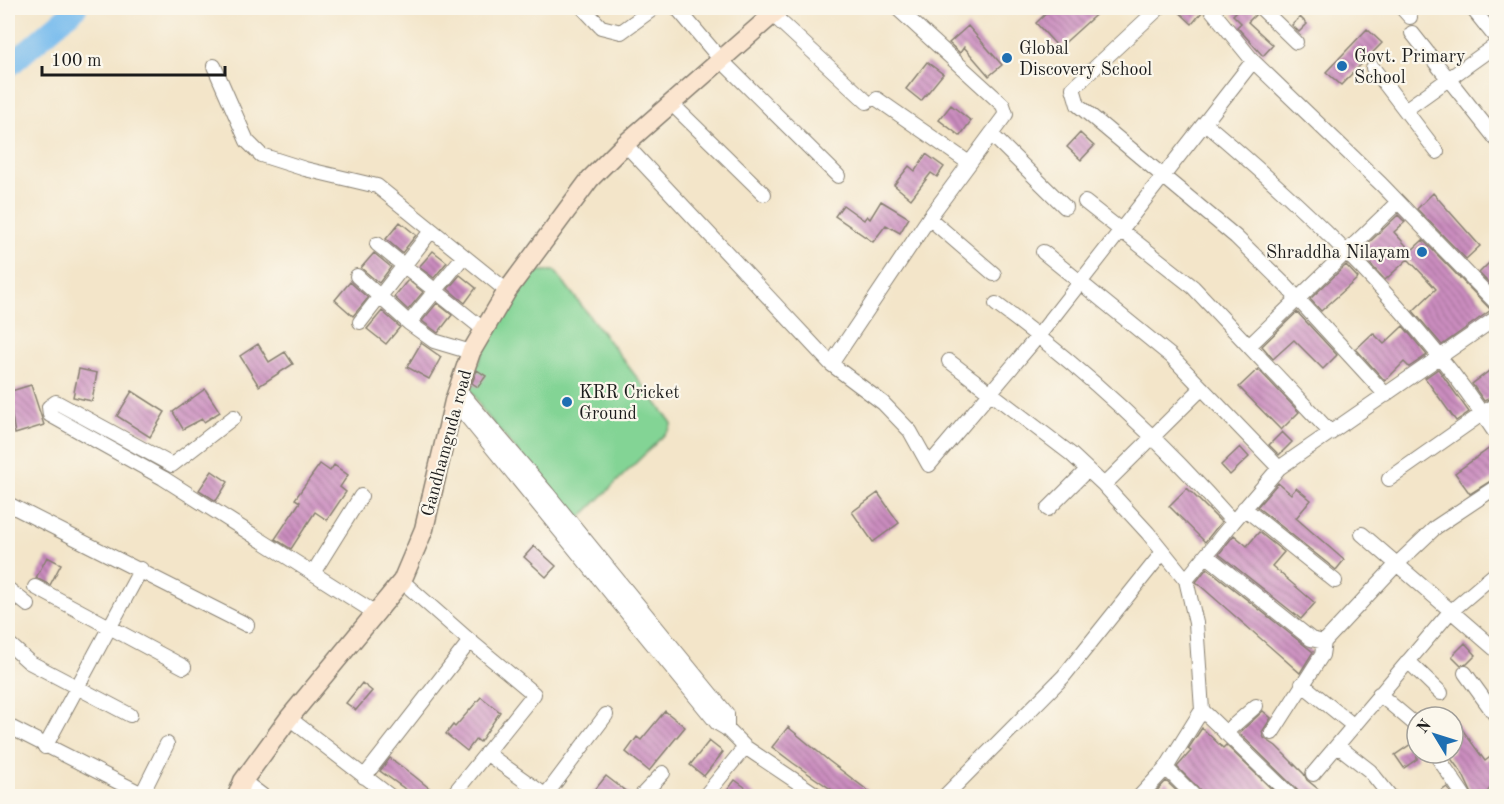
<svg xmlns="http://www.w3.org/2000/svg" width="1504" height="804" font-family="'Old Standard TT',serif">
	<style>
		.grass { fill: #83d495; stroke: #507858; stroke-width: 1.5 }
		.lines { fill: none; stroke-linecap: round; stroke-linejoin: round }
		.river { stroke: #77bbed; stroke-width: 22 }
		.building { fill: url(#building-back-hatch) }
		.street-casing { stroke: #888072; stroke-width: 16 }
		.secondary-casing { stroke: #888072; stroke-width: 21 }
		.street { stroke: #fff; stroke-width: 14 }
		.secondary { stroke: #fbe5cf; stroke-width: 18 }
		.poi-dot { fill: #1f6fb2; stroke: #fbf7ec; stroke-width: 2 }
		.labels { text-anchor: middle; stroke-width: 4.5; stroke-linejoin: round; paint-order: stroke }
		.poi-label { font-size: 18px; fill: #1c1c1c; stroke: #fbf7ec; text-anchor: start }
		.street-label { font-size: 18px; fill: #1c1c1c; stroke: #fbf7ec }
	</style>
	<defs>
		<pattern id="building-back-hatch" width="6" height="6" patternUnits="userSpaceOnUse" patternTransform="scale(1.5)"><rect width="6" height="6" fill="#cb8dbf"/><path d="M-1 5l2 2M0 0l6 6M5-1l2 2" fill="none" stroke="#a4729a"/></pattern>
	</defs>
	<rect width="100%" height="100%" fill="#fbf7ec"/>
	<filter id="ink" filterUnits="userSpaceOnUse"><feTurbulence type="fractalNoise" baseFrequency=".0167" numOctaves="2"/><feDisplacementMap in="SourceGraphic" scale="12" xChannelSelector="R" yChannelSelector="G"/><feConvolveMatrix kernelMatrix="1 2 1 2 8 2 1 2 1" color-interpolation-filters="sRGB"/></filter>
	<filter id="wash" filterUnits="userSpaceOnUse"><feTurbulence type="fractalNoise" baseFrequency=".008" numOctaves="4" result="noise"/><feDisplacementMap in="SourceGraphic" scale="24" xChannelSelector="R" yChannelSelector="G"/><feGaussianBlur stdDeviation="1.35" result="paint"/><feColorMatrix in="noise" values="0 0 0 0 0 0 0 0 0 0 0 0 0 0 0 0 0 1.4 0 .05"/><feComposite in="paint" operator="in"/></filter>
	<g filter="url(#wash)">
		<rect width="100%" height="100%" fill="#f3e5c9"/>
		<path class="grass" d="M532 271H555L672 423 669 430 576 522 483 411 468 385 496 325Z"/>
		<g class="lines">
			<path class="river" d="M8 67 76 8"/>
		</g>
		<g id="blocks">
			<path class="building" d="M1052 8H1103L1059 48 1036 23Z
				M1175 8H1201L1202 12 1192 24Z
				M1240 8H1252L1255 15 1248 22 1273 45 1263 56 1237 27 1241 23 1233 15Z
				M1300 17 1307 24 1299 32 1292 25Z
				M968 26 1002 65 989 76 964 47 960 53 949 43Z
				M1367 29 1382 43 1341 85 1326 72Z
				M927 62 943 74 921 101 906 89Z
				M951 105 971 121 960 136 939 120Z
				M1080 133 1094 146 1081 160 1067 147Z
				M926 154 944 167 937 177 931 173 911 199 894 185 909 166 915 171Z
				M1433 193 1480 246 1466 259 1417 209Z
				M881 201 909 218 900 233 886 225 873 242 835 216 843 205 864 220 867 216 870 219Z
				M1398 215 1405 222 1394 232 1411 251 1423 240 1491 310 1442 345 1413 311 1436 289 1426 278 1408 259 1385 280 1359 252Z
				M400 222 416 235 402 253 386 239Z
				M433 251 447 262 434 278 419 267Z
				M374 253 391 267 379 283 361 268Z
				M1497 255V291L1479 273Z
				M1346 265 1358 278 1321 311 1310 299Z
				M460 275 476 288 465 303 448 289Z
				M408 280 423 292 408 310 394 297Z
				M350 282 368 298 353 316 335 300Z
				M437 303 452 315 438 333 422 321Z
				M382 311 400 327 386 344 367 329Z
				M1297 312 1337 355 1323 369 1294 340 1273 359 1262 346Z
				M1403 326 1427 355 1409 367 1404 362 1385 381 1356 349 1373 333 1384 344Z
				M421 343 441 357 429 379 407 367Z
				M258 344 269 362 285 352 293 364 259 386 240 356Z
				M1497 365V395L1484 401 1472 384Z
				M79 369 97 373 92 401 73 397Z
				M1258 369 1299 412 1281 430 1239 387Z
				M1438 369 1469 412 1456 421 1425 378Z
				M477 370 486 376 478 387 472 383Z
				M31 385 44 425 15 434 8 392Z
				M205 389 220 412 204 422 202 419 183 429 173 412Z
				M132 391 165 412 150 437 117 416Z
				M1282 432 1292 442 1279 455 1269 445Z
				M1497 443V477L1470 494 1455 473Z
				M1240 447 1249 457 1230 475 1221 465Z
				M320 464 330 471 334 465 348 475 340 487 346 492 327 520 315 512 291 549 275 539 300 502 295 499Z
				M212 471 228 482 216 501 199 490Z
				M1278 483 1291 494 1296 488 1311 500 1296 518 1344 560 1336 570 1257 507Z
				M1187 488 1221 522 1205 542 1169 506Z
				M878 493 899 523 873 542 852 512Z
				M1259 532 1284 552 1272 566 1315 603 1301 619 1219 554 1234 535 1247 546Z
				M534 546 556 566 546 577 524 557Z
				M47 557 61 564 50 585 36 578Z
				M1207 568 1313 652 1300 673 1196 582Z
				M1465 643 1476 655 1467 664 1461 665 1452 656Z
				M362 683 372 691 356 710 346 703Z
				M481 697 500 712 480 742 476 739 467 751 446 734 453 725 455 727Z
				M665 711 685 727 649 771 626 752 637 737 641 740Z
				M1263 711 1271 718 1262 732 1264 738 1276 746 1304 774 1307 780 1327 796H1300L1297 790 1239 733Z
				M1453 717 1485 761 1497 752V785L1490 788 1485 796H1473L1463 775 1447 753H1453Z
				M788 727 829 761 875 796H841L793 763 772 747Z
				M1202 728 1223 748 1226 745 1279 796H1203L1200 790 1177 767 1191 751 1188 749Z
				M1417 740V759L1404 768 1395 755Z
				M709 741 723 752 704 776 690 765Z
				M390 758 413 775 439 796H415L380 771Z
				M606 776 632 796H590Z
				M735 780 757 796H723Z
				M1166 781 1182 796H1152Z
				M1447 787 1453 796H1434Z"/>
		</g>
	</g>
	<g filter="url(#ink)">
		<use href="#blocks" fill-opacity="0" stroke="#888072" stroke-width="1.5"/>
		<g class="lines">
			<g class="street-casing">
				<path id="street" d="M583 8 601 27 621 32 654 8
					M677 8 721 60 838 176
					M1159 8 1073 88 1078 105 1236 237 1286 286 1386 395
					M1210 8 1253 61 1381 184 1496 303
					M1261 8 1296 42
					M1402 8 1410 17
					M1472 8 1496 38
					M772 14 867 102
					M1412 33 1496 139
					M214 66 247 141 261 155 305 169 377 186 507 291
					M1373 68 1437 152
					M877 99 969 163
					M671 103 764 194
					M1405 110 1496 45
					M1205 123C1314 215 1417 314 1496 434
					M991 134 1065 207
					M625 144 831 364 883 403 910 431 929 465 1039 335 1253 61
					M1085 202 1193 287 1331 433
					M929 218 994 274
					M377 244 483 329
					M1043 252 1171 356 1279 468
					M357 276 409 323 434 341 471 352
					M996 304C1083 368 1163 442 1233 522L1279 468 1496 318
					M360 322 431 231
					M409 323 463 257
					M1249 346 1398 202
					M949 361 1071 454 1104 485 1148 533 1186 580 1196 623 1202 710 1166 768 1140 796
					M831 364 929 218 1006 114 1003 105 897 8
					M458 389 547 493 727 714V729
					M454 401 717 723 727 729 745 747 818 796
					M234 417 172 465 56 402 49 407 50 415 163 478 377 614
					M1389 479 1496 404
					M1104 485 1202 388
					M8 504 247 625
					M1244 508 1335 581
					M1048 509 1087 470
					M1362 534 1496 650
					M1207 556 1311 639 1324 642 1397 564 1436 527 1496 487
					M313 573 361 496
					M1186 580 1233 522
					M35 587 184 667
					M8 589 28 605
					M8 643 29 662 130 715
					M1408 661 1441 693
					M1465 673 1496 716
					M1302 684 1354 726
					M1379 694 1417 726
					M1202 710 1291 796
					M289 718 390 796
					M8 726 142 794
					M1225 733 1256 706
					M1272 733 1322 655 1324 642
					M1338 746 1370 771 1390 796
					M45 747 141 569
					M486 753 546 796
					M1435 753 1464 796
					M1166 768 1194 796
					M1313 774 1449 613 1496 573
					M364 777 470 641 402 581
					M243 781 263 796
					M141 796 167 744
					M452 796 534 694 470 641
					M545 796 606 715
					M641 796 663 773
					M705 796 745 747
					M945 796 1063 677 1163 552
					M1494 796 1496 794"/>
			</g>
			<g class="secondary-casing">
				<path id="secondary" d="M237 796 243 781 289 718 402 581 424 529 454 401 471 352 507 291 590 179 625 144 780 8"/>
			</g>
			<use href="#street" class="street"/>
			<use href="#secondary" class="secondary"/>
		</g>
	</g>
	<g class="poi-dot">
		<circle cx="1007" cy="58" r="6"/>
		<circle cx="1342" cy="66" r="6"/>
		<circle cx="1422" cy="252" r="6"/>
		<circle cx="567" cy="402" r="6"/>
	</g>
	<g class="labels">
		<g class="poi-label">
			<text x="1019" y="54">Global<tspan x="1019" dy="21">Discovery School</tspan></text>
			<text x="1354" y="62">Govt. Primary<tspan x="1354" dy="21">School</tspan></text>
			<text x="1410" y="258" text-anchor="end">Shraddha Nilayam</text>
			<text x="579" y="398">KRR Cricket<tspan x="579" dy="21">Ground</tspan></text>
		</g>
		<g class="street-label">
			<text transform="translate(446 443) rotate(-75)" y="6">Gandhamguda road</text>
		</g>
	</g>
	<rect width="1504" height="804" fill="none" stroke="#fbf7ec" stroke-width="30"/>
	<g transform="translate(1435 735) rotate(308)"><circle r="28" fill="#fbf7ec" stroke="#a29f99" stroke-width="1.5"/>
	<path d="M0-4.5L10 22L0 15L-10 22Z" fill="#1f6fb2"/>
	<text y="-9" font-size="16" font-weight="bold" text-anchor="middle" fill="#1c1c1c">N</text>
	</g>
	<path d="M42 66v9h183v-9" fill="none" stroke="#1c1c1c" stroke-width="3"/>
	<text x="51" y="66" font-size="18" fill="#1c1c1c" stroke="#fbf7ec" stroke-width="4.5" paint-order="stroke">100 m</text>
</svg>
